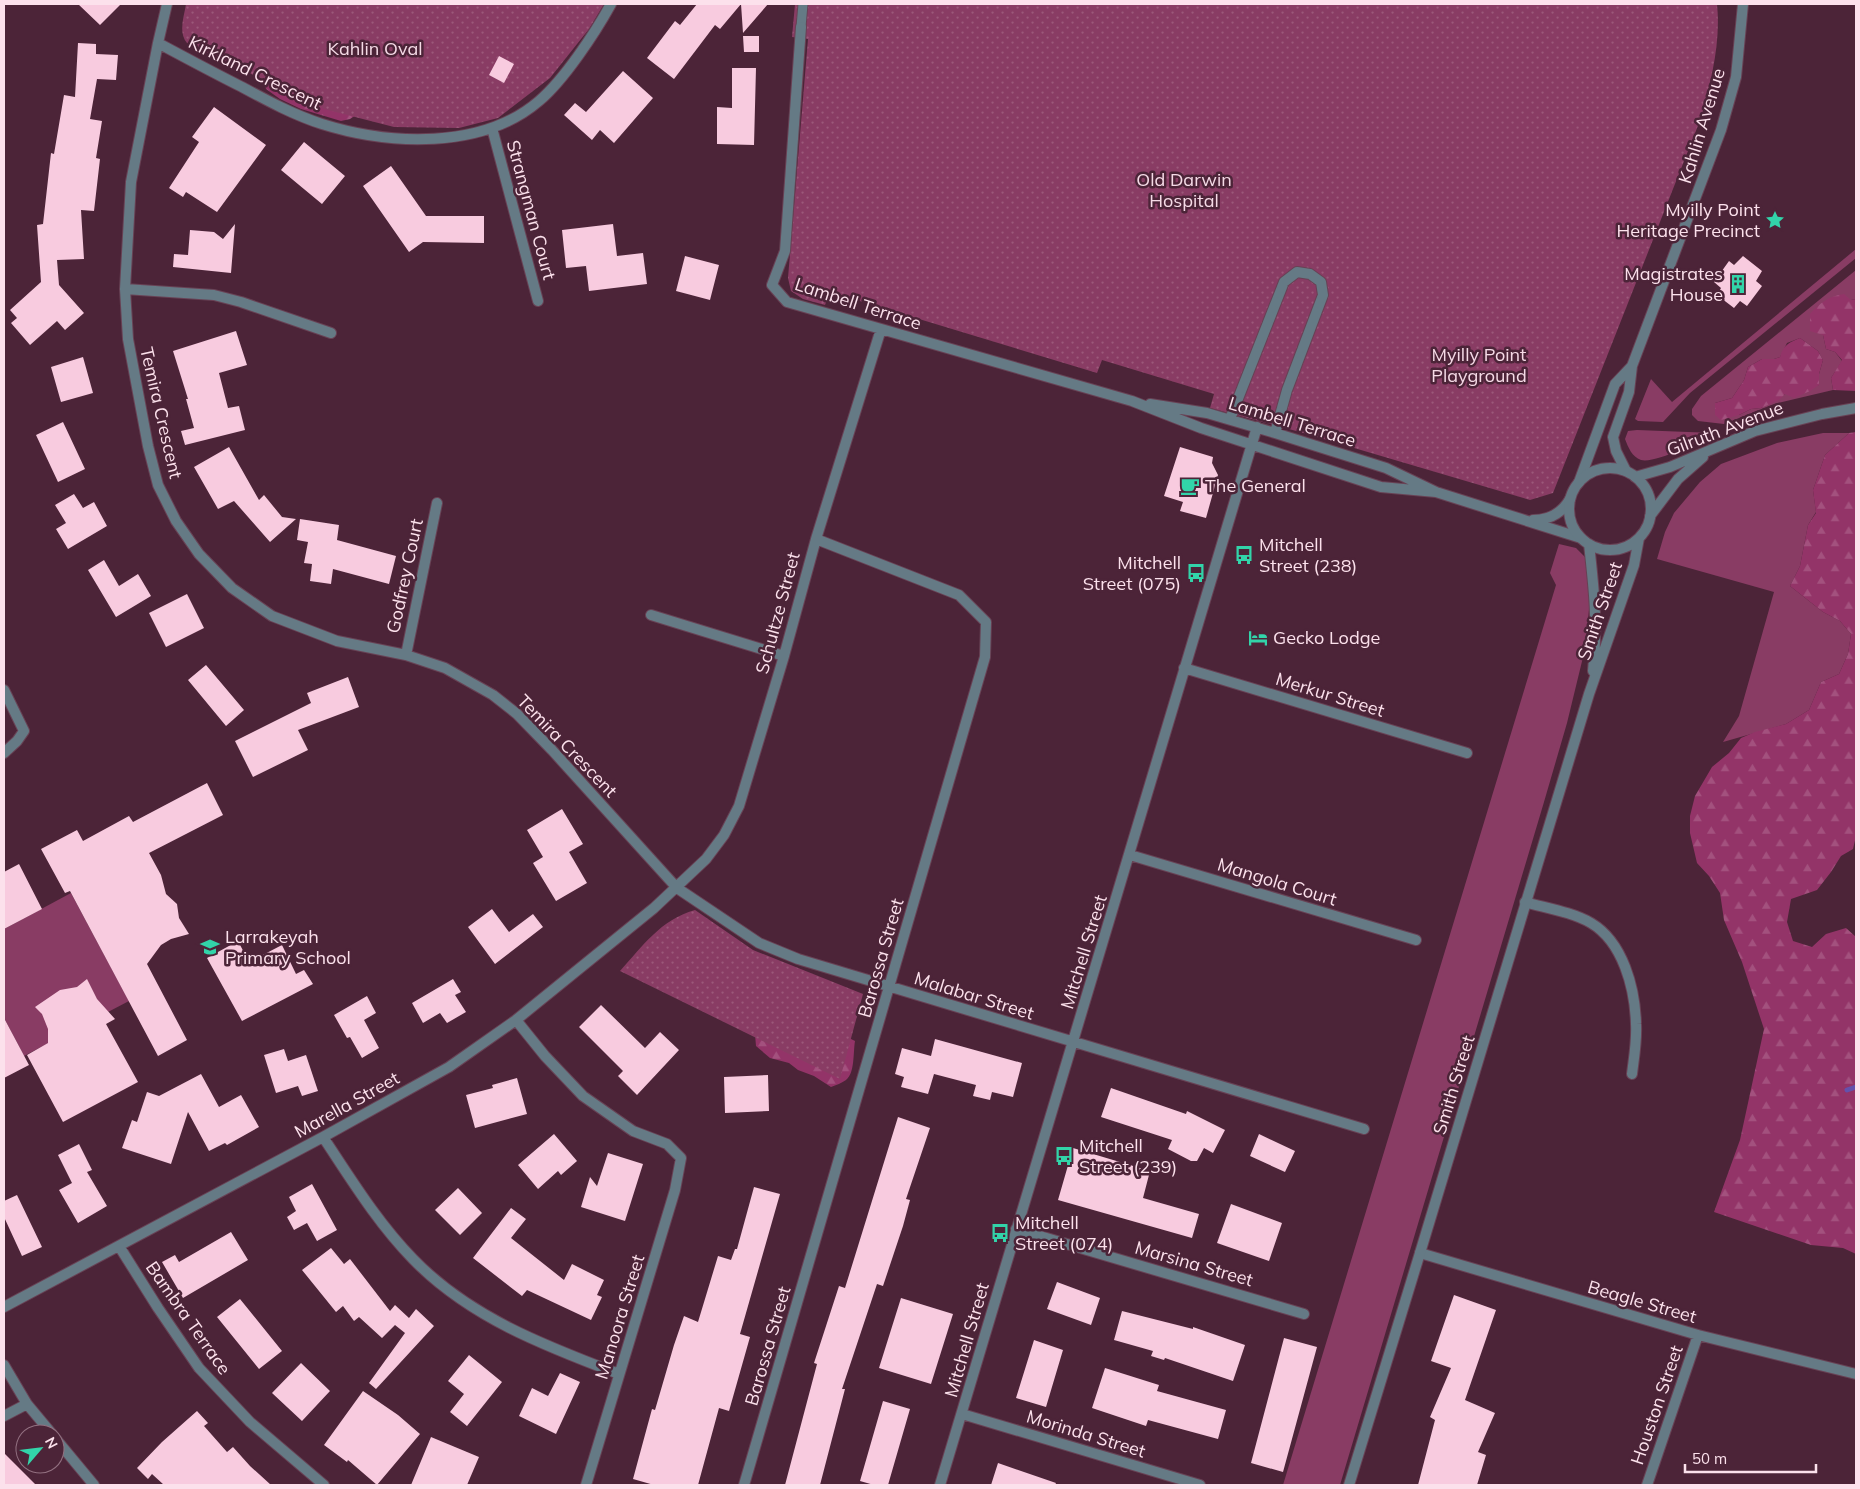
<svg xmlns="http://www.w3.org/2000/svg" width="1860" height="1489" font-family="Mulish,sans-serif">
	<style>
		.green { fill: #893c64; fill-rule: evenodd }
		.forest { fill: url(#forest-firs) }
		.park { fill: url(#park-dots) }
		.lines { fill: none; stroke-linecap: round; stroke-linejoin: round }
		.stream { stroke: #6351ac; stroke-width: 5 }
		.building { fill: #f8cbdf }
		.service-casing { stroke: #684255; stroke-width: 11 }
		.minor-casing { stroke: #684255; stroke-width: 12 }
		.tertiary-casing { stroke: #684255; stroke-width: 12 }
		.service { stroke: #657a85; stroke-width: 9 }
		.minor { stroke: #657a85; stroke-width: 10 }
		.tertiary { stroke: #657a85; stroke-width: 10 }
		.labels { text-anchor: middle; stroke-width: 5; stroke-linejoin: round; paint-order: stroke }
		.park-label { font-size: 18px; fill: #f5dae6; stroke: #4c2438 }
		.street-label { font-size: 18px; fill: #fce1ec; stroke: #4c2438 }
		.poi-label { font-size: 18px; fill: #fce1ec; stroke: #4c2438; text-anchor: start }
	</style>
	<defs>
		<pattern id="forest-firs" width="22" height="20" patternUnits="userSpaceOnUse" patternTransform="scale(1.25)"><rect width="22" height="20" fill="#933468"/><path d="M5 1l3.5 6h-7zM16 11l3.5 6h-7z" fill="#a3517e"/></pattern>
		<pattern id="park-dots" width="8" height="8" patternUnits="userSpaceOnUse" patternTransform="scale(1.25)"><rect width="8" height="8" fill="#893c64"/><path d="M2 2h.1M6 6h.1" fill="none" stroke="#9b587a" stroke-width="1.8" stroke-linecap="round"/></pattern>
	</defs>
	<rect width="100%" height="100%" fill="#4c2438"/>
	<path class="green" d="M1856 249V258L1690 393 1663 422 1638 421 1635 419 1651 379 1672 402Z
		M1856 270V299L1851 300 1823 335 1826 349 1835 352 1842 361 1831 378 1833 390 1774 404 1724 424 1698 421 1692 415V409L1701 396ZM1800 338 1818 351 1823 360 1819 374V385L1785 394 1761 408 1751 409 1739 415 1715 403 1732 398 1744 380 1748 367 1762 359H1774L1780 357 1787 343Z
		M1637 430 1714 433V435C1699 441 1655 464 1641 460 1632 457 1628 447 1625 439L1628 431Z
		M1823 433H1849L1825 455 1813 490 1816 512 1808 525 1800 566 1790 586 1823 612 1840 621 1851 634 1848 654 1839 674 1821 682 1809 710 1786 724 1723 742 1739 716 1774 592 1657 559 1665 532 1674 513 1700 482 1721 464 1777 443Z
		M1559 544 1576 548 1586 558 1591 590 1585 649 1567 723 1544 802 1340 1485H1283L1556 585 1550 573Z
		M71 893 129 1001 24 1056 4 1018V929Z"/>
	<path class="forest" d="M273 68 362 111 350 119 341 121 301 109 280 99 266 89 264 80Z
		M1844 294 1851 300 1856 299V391L1833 390 1831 378 1842 360 1835 352 1826 349 1823 335 1810 331V314C1820 303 1829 296 1844 294Z
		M1800 338 1818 351 1823 360 1819 374V385L1810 391 1794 398 1785 394 1779 400 1761 408 1751 409 1739 415 1721 420 1715 415V403L1732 398 1744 380 1748 367 1762 359H1774L1780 357C1783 345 1790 342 1800 338Z
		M1856 432V836L1853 849 1841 856 1831 872 1817 890 1791 899 1787 922 1793 941 1812 947 1826 934 1846 928 1856 937V1254L1843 1248 1811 1245 1714 1212 1740 1140 1764 1029 1742 962 1724 920 1720 893 1709 876 1697 863 1690 833V816L1695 796 1712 767 1729 753 1741 738 1755 732 1786 724 1809 710 1821 682 1839 674 1848 654 1851 634 1840 621 1823 612 1790 586 1800 566 1808 525 1816 513 1813 490 1825 455 1849 433Z
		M837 1032 855 1041C853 1053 855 1073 846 1080 842 1083 836 1085 831 1087L814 1076 798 1070 789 1063 770 1058 756 1046 755 1034Z"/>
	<path class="park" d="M186 4H604L589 29 550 78 498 118 459 128 394 127 324 109 187 43C178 32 184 17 186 4Z
		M795 4H1717C1721 43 1711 81 1701 118L1553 493 1530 500 1300 432 1210 408 1214 394 1102 360 1097 373 830 292 825 305 803 299 791 291 788 278 808 39 792 37Z
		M695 910 753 950 863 994 840 1079 620 971C643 946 660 920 695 910Z"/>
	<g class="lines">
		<path class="stream" d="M1847 1090 1856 1087"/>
	</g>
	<path class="building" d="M78 4H121L100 25Z
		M697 4H741L720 29 715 25 674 79 647 58 675 21 680 25Z
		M741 4H768L743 33Z
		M743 36H759V52H744Z
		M78 43 96 44V54L118 55 116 80 97 79 90 119 102 121 96 158 100 159 94 211 81 210 84 259 57 260 59 285 84 313 65 330 57 321 30 345 11 323 17 318 10 310 41 282 37 225 43 224 51 153 54 154 64 95 75 97Z
		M499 56 514 64 504 83 489 75Z
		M732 68H756L754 145 717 144V107L732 108Z
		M623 71 653 98 614 143 600 130 592 140 564 115 575 103 586 112Z
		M214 107 266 145 217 212 186 192 183 197 169 188 199 142 192 137Z
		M304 142 345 176 322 204 281 170Z
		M391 166 426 216H484V243L423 242 409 252 363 186Z
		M235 224 231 273 173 267 174 254 188 255 190 230 214 232 223 239Z
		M613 224 617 256 643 253 647 284 589 291 586 266 566 268 562 230Z
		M685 256 719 265 710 300 676 291Z
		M1743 256 1762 271 1756 281 1762 286 1747 306 1740 301 1734 308 1717 295 1721 288 1714 282 1729 261 1734 265Z
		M236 331 247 365 219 373 228 408 239 406 245 430 185 445 181 431 194 428 186 399H188L173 351Z
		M83 357 93 393 61 402 51 367Z
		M63 422 85 469 58 482 36 435Z
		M229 447 259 500 264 495 282 517 296 519 270 542 234 501 218 509 194 467Z
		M1180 447 1213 457 1212 463 1218 475 1206 518 1180 511 1183 502 1164 496Z
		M74 494 83 508 94 502 107 526 68 549 56 529 66 523 55 505Z
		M300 519 339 525 337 540 396 556 389 584 333 569 331 584 310 581 312 564 304 563 308 542 297 540Z
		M104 560 119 586 138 574 151 596 116 617 88 570Z
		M187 594 204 628 166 647 149 613Z
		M206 665 244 710 226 726 188 680Z
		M348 677 359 707 298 730 308 750 253 777 235 741 311 703 307 693Z
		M207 783 223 815 149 853 161 875 166 894 177 904 179 918 189 934 171 939 161 945 147 964 187 1040 158 1056 70 891 65 893 41 849 77 830 83 841 129 816 133 822Z
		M562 809 583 844 569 852 587 883 556 901 533 863 543 857 527 830Z
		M19 864 42 909 4 929V872Z
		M492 909 509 932 533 914 543 927 495 964 468 927Z
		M238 941 249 962 282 945 296 974 304 970 313 984 242 1021 207 958Z
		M87 979 97 999 115 1019 106 1024 138 1082 63 1122 27 1055 48 1043V1029L42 1014 35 1007 60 990 77 987Z
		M453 979 461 992 455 995 466 1012 447 1023 440 1013 423 1023 412 1003Z
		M367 996 376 1013 364 1020 379 1048 362 1058 350 1037 347 1038 334 1015Z
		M601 1005 645 1048 660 1032 679 1050 637 1095 618 1076 623 1071 579 1027Z
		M4 1018 29 1065 4 1078Z
		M935 1039 1022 1063 1013 1097 992 1092 990 1100 973 1096 976 1085 934 1074 928 1094 901 1087 904 1077 895 1074 902 1048 931 1056Z
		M284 1049 288 1061 306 1055 318 1091 302 1096 298 1086 276 1093 264 1055Z
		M201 1074 219 1107 241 1095 259 1127 227 1145 225 1143 209 1151 188 1112 171 1164 122 1148 132 1120 137 1122 147 1092 159 1096Z
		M768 1075 769 1111 725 1113 724 1077Z
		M517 1078 527 1114 475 1128 466 1095 493 1088 492 1085Z
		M1111 1088 1186 1114 1187 1111 1225 1130 1213 1153 1204 1148 1197 1161H1191L1168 1149 1172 1140 1101 1117Z
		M898 1117 930 1128 906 1199 910 1200 903 1226 883 1286 877 1284 842 1389H845L820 1485H785L817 1364 814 1363 839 1286 845 1288Z
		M554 1134 577 1161 561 1175 558 1171 538 1189 518 1165Z
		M1259 1134 1295 1151 1285 1172 1250 1156Z
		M79 1144 92 1170 87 1172 107 1206 78 1223 59 1190 72 1183 58 1155Z
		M1073 1148 1150 1171 1143 1198 1199 1214 1192 1238 1058 1200Z
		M608 1153 643 1164 625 1221 581 1207 590 1177 597 1186Z
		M312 1184 337 1230 317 1241 307 1223 294 1230 287 1217 296 1211 289 1197Z
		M754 1187 780 1194 740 1334 750 1337 729 1411 719 1408 698 1485H654L633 1479 652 1409 655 1410 674 1345 684 1316 698 1322 718 1256 731 1260 735 1249H737Z
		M458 1188 482 1213 460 1235 435 1210Z
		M17 1195 42 1247 22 1256 4 1217V1201Z
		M1231 1204 1282 1223 1269 1261 1217 1243Z
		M511 1208 526 1219 511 1238 564 1280 572 1264 604 1280 597 1295 602 1297 591 1320 527 1290 522 1296 473 1258Z
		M231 1232 248 1260 183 1298 162 1262 175 1255 179 1262Z
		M331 1248 344 1264 350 1259 390 1311 395 1305 409 1318 416 1309 434 1326 376 1389 369 1383 405 1333 395 1325 382 1338 359 1317 354 1321 343 1306 336 1312 302 1270Z
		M1057 1282 1100 1298 1091 1325 1047 1309Z
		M1454 1295 1496 1310 1465 1400 1495 1413 1478 1452 1486 1455 1477 1485H1418L1435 1420 1430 1417 1451 1368 1431 1361Z
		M901 1298 953 1314 931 1384 879 1368Z
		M240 1299 282 1351 259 1369 217 1317Z
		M1122 1311 1193 1329V1327L1245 1345 1233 1381 1165 1358 1164 1360 1151 1356 1153 1351 1114 1340Z
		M1284 1338 1317 1347 1283 1472 1251 1463Z
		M1034 1340 1063 1350 1046 1407 1016 1398Z
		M469 1355 502 1382 467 1426 450 1412 464 1394 448 1381Z
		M301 1363 330 1391 302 1421 272 1393Z
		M1105 1368 1159 1385 1157 1391 1226 1410 1218 1439 1148 1420 1146 1426 1092 1408Z
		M560 1373 580 1382 556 1434 519 1416 532 1388 548 1396Z
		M363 1391 398 1415 420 1434 377 1485 348 1460 347 1462 324 1445Z
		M883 1401 910 1409 888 1485H874L860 1481Z
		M197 1411 208 1423 204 1426 227 1452 233 1447 250 1466 271 1485H164L152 1474 148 1479 137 1468 162 1442Z
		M431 1437 479 1457 467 1485H411Z
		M4 1453 36 1485H4Z
		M998 1463 1056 1483 1055 1485H991Z"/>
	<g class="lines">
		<g class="service-casing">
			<path id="service" d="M801 27 803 4"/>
		</g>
		<g class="minor-casing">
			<path id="minor" d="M167 4 158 43 131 182 125 289 128 339 148 446 158 485 176 521 199 554 232 588 272 616 337 641 406 655 445 668 493 695 517 714 552 750 677 888 759 943 798 959 1364 1129
				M801 27 785 251 772 285 787 302 1132 401 1201 428 1381 487 1436 492
				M158 43C186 58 214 73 242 87 268 101 294 115 322 124 389 145 482 150 539 101 564 80 595 33 611 4
				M492 128 538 301
				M125 289 214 295 241 302 331 333
				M1150 404 1207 413 1275 433 1386 468 1436 492 1581 538
				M1230 419 1284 282 1297 272 1310 274 1321 282 1323 295 1287 390 1275 433
				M1626 471 1616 451 1613 437 1629 392 1632 366 1721 130 1736 77 1743 4
				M1579 482 1615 384 1632 366
				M1533 520C1550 520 1562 513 1570 499
				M651 615 784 656
				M406 655 437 503
				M1184 668 1467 753
				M4 690 24 731 17 741 4 753
				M1130 855 1416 940
				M1525 902C1546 908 1572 912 1591 923 1623 942 1635 988 1636 1024 1637 1041 1634 1057 1632 1074
				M516 1020 545 1056 583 1096 633 1131 667 1144 681 1158 675 1190 586 1485
				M323 1137C351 1179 377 1222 413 1259 469 1317 545 1346 619 1374
				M1016 1229 1304 1314
				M119 1246 158 1308 199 1368 250 1422 324 1485
				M1420 1253 1698 1335 1856 1374
				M4 1307 323 1137 449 1067 516 1020 654 908 706 859 724 835 739 806 784 656 816 539 881 329
				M4 1365 27 1404 52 1434
				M962 1414 1200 1485
				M4 1416 27 1404
				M55 1438 94 1485
				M744 1485 985 657 986 622 959 595 816 539
				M940 1485 1257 427
				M1647 1485 1698 1335"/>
		</g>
		<g class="tertiary-casing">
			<path id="tertiary" d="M1569 509a41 41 0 1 1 82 0a41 41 0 1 1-82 0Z
				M1635 477 1670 467 1755 431 1822 414 1856 408
				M1650 516 1678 479 1703 457
				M1589 544C1594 589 1598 625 1593 671
				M1349 1485 1420 1253 1589 694 1634 565 1639 538"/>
		</g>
		<use href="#service" class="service"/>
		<use href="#minor" class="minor"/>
		<use href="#tertiary" class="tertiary"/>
	</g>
	<defs>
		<g id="sight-bare" transform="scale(1.5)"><path d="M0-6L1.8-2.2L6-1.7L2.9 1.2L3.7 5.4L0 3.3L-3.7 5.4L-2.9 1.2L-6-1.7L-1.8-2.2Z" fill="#32d4a9" stroke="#4c2438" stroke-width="2.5" paint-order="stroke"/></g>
		<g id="building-bare" transform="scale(1.5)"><path d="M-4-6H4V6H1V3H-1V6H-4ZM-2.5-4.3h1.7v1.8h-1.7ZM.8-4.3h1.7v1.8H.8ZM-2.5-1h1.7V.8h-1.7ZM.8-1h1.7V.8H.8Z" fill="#32d4a9" stroke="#4c2438" stroke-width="2.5" paint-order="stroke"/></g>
		<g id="cafe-bare" transform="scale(1.5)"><path d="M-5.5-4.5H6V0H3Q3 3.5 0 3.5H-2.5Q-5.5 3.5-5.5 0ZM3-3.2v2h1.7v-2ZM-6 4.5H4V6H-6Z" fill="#32d4a9" stroke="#4c2438" stroke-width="2.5" paint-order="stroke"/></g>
		<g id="bus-bare" transform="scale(1.5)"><path d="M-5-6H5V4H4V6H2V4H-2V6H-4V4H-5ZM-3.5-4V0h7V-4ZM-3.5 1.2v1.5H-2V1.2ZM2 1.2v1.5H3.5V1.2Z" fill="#32d4a9" stroke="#4c2438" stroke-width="2.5" paint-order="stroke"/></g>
		<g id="hotel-bare" transform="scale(1.5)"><path d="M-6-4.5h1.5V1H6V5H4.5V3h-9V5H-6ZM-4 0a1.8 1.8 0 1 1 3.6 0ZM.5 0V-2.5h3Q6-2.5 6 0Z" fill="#32d4a9" stroke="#4c2438" stroke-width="2.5" paint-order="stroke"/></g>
		<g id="school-bare" transform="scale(1.5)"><path d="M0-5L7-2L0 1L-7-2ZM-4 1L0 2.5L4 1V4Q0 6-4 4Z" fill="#32d4a9" stroke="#4c2438" stroke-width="2.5" paint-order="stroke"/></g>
	</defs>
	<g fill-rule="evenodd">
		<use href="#sight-bare" x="1775" y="220"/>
		<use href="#building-bare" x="1738" y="284"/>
		<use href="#cafe-bare" x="1190" y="486"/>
		<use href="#bus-bare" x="1244" y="555"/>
		<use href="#bus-bare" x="1196" y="573"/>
		<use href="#hotel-bare" x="1258" y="638"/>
		<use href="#school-bare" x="210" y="947"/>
		<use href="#bus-bare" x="1064" y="1156"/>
		<use href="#bus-bare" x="1000" y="1233"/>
	</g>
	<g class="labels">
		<g class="park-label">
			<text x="375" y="55">Kahlin Oval</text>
			<text x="1184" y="186">Old Darwin<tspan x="1184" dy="21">Hospital</tspan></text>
			<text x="1479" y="361">Myilly Point<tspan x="1479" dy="21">Playground</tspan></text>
		</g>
		<g class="street-label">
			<text transform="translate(255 73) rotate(26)" y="6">Kirkland Crescent</text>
			<text transform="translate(1702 126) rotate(-73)" y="6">Kahlin Avenue</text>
			<text transform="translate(531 210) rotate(75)" y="6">Strangman Court</text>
			<text transform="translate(858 304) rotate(18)" y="6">Lambell Terrace</text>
			<text transform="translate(161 413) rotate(77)" y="6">Temira Crescent</text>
			<text transform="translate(1292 422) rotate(17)" y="6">Lambell Terrace</text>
			<text transform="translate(1725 429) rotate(-21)" y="6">Gilruth Avenue</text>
			<text transform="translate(405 576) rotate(-78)" y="6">Godfrey Court</text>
			<text transform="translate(1600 611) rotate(-71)" y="6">Smith Street</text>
			<text transform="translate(778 613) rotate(-75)" y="6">Schultze Street</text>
			<text transform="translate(1330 695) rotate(17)" y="6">Merkur Street</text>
			<text transform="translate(567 746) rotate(46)" y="6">Temira Crescent</text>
			<text transform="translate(1277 882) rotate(17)" y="6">Mangola Court</text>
			<text transform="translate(1084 952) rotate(-73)" y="6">Mitchell Street</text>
			<text transform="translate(881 958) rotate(-74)" y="6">Barossa Street</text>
			<text transform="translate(974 996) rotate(17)" y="6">Malabar Street</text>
			<text transform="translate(1454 1085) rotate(-73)" y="6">Smith Street</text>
			<text transform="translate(347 1105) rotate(-29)" y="6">Marella Street</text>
			<text transform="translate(1194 1264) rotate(16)" y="6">Marsina Street</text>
			<text transform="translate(1642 1302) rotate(16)" y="6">Beagle Street</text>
			<text transform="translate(620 1317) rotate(-73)" y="6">Manoora Street</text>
			<text transform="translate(188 1318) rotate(55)" y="6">Bambra Terrace</text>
			<text transform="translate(967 1340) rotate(-74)" y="6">Mitchell Street</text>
			<text transform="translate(768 1346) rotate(-74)" y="6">Barossa Street</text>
			<text transform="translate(1657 1405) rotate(-71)" y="6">Houston Street</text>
			<text transform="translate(1086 1434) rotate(17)" y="6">Morinda Street</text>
		</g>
		<g class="poi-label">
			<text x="1760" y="216" text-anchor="end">Myilly Point<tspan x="1760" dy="21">Heritage Precinct</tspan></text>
			<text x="1723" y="280" text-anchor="end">Magistrates<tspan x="1723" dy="21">House</tspan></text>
			<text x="1205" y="492">The General</text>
			<text x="1259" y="551">Mitchell<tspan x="1259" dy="21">Street (238)</tspan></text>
			<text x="1181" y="569" text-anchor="end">Mitchell<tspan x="1181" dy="21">Street (075)</tspan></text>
			<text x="1273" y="644">Gecko Lodge</text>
			<text x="225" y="943">Larrakeyah<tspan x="225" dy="21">Primary School</tspan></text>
			<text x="1079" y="1152">Mitchell<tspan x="1079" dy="21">Street (239)</tspan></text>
			<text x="1015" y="1229">Mitchell<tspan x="1015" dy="21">Street (074)</tspan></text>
		</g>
	</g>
	<rect width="1860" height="1489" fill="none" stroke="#fce1ec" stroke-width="10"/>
	<g transform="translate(40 1449) rotate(62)"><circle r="24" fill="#4c2438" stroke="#927080"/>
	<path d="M0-4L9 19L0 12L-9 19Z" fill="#32d4a9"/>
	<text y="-8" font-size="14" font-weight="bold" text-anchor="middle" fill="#fce1ec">N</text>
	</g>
	<path d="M1685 1464v8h131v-8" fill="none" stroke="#fce1ec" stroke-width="2.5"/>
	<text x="1692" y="1464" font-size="15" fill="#fce1ec" stroke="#4c2438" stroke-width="4" paint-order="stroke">50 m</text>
</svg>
